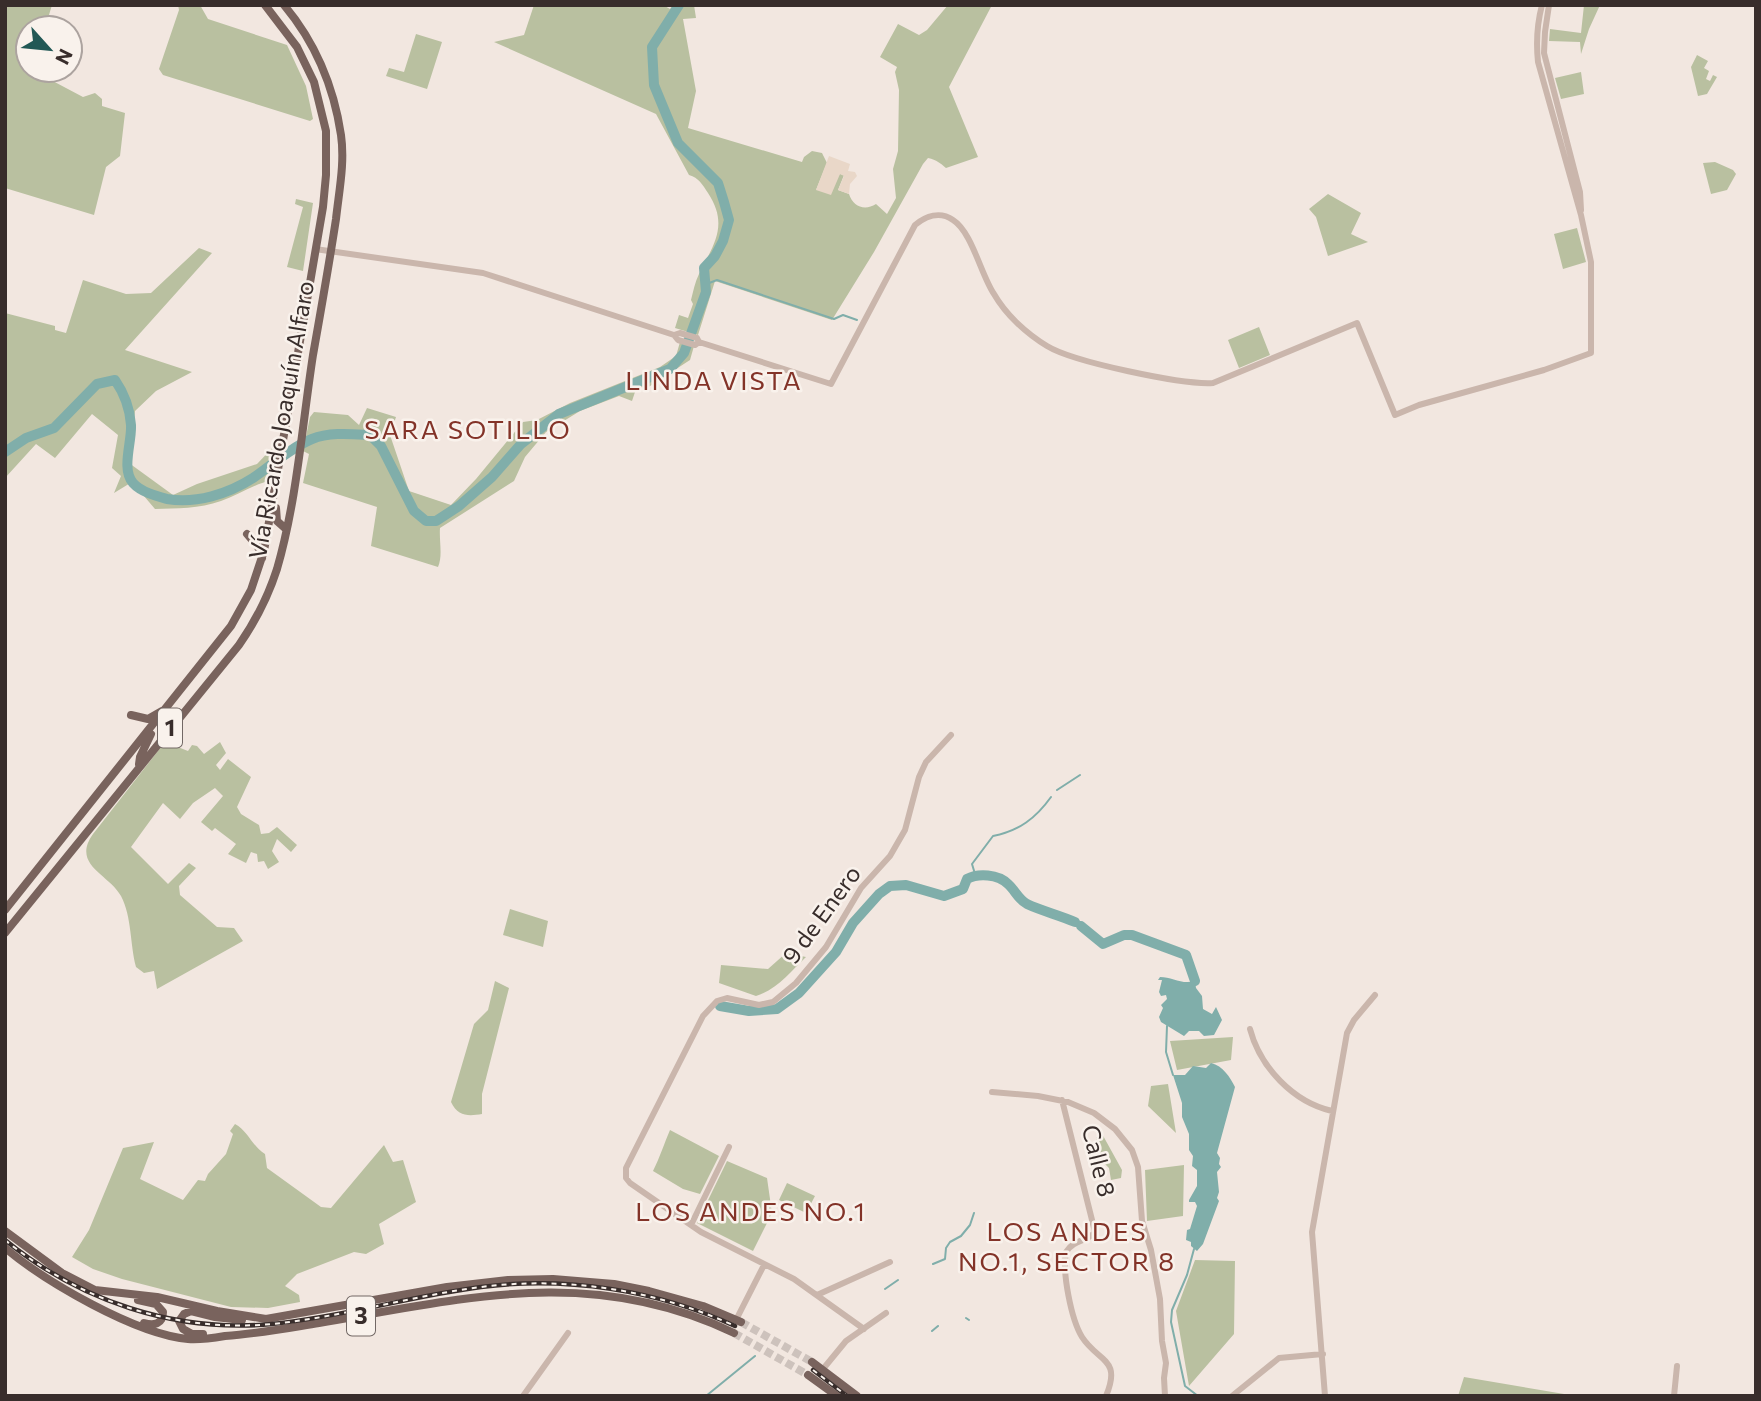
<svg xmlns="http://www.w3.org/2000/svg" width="1761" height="1401" font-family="Commissioner,sans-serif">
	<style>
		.green { fill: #b9c0a0 }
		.plaza { fill: #e9d7c8 }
		.water { fill: #80aeaa }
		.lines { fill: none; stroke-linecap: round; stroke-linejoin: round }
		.stream { stroke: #80aeaa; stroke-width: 2 }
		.river { stroke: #80aeaa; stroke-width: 10 }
		.major-tunnel { stroke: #cdc2bc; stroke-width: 8; stroke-dasharray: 8 4; stroke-linecap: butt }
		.minor { stroke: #cab6ac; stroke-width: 6 }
		.major { stroke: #79635d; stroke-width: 8 }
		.rail-casing { stroke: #382d2b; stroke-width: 4.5 }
		.rail { stroke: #f9f2ec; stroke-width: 2; stroke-dasharray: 5; stroke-linecap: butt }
		.labels { text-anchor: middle; stroke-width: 5; stroke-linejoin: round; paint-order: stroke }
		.shield { fill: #f9f2ec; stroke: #726865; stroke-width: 2 }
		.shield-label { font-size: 23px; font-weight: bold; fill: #382d2b }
		.street-label { font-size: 24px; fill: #382d2b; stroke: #f9f2ec }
		.neighbourhood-label { font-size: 26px; letter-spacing: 2px; fill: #833328; stroke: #f9f2ec }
	</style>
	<rect width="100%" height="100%" fill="#f2e7e0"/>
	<path class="green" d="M5 5H52L45 28H28V70H32L83 97 95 93 102 99V106L125 113 120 156 106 167 94 215 5 188Z
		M178 5H200L208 19 287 45 306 86 313 119 310 121 163 75 159 69 179 10Z
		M534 5H663L670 9 673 5H694L696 18 683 19 696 91 688 128 802 162 804 157 812 151 822 153 827 163 816 190 840 174 844 175 838 190 849 194C853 207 865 211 876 204L887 214 896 198 893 169 898 151 899 90 895 72 897 67 880 57 898 24 919 35 927 30 948 5H992L949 87 978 157 946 168C940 163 937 160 928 158L923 164 874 252 832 320 715 281 698 335 675 328 679 315 688 318 693 304 691 300C693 292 695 282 699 274 714 244 729 225 708 193 702 184 699 178 689 175L656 114 494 42 524 35Z
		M1584 5H1600L1589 29 1581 54 1580 42 1549 41 1550 29 1581 33Z
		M416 34 442 42 427 89 386 76 389 68 404 72Z
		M1697 55 1708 61 1704 68 1709 71 1706 79 1710 81 1713 75 1717 77 1707 94 1698 96 1691 67Z
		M1581 72 1584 94 1561 99 1555 78Z
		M1715 162 1733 170 1736 174 1727 190 1711 194 1703 163Z
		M1328 194 1361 213 1351 234 1368 242 1328 256 1316 217 1309 209Z
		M296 199 313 203 303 271 287 267 303 207 295 204Z
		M1577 228 1586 262 1563 269 1554 234Z
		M199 248 212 253 125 350 192 372 156 391 135 411 129 463 173 495 197 484 257 464 278 442 272 480C254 484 238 495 221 501 199 509 177 508 155 509L132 482 114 493 121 476 112 468 118 435 92 414 55 458 36 444 5 478V313L55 326V330L66 333 83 280 126 294 151 293Z
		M1259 327 1270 355 1239 368 1228 340Z
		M680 342 694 346 690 360 647 388 643 387 636 389 632 401 619 396 580 411 546 432 525 457 514 481 440 528C439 541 443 556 438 567L371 546 377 507 303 483 309 454 303 451 310 417 314 412 348 415 359 425 367 408 396 417 390 435 409 491 451 505 476 479 523 422 537 420 570 403 660 367 676 356Z
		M165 742 188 751 192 745 197 746 204 754 220 742 226 753 216 765 220 770 228 759 251 777 237 807 241 814 259 825 261 834 269 833 277 827 297 845 291 852 277 839 272 851 279 862 268 869 264 861 258 862 257 854 251 852 246 863 228 854 236 844 215 828 212 831 201 822 223 796 215 788 193 803 180 819 163 803 131 847 168 884 189 863 196 868 179 886 180 895 217 927 234 928 243 941 157 989 154 971 144 973 136 967C130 945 132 917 121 896 109 874 71 865 93 834Z
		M510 909 548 921 543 947 503 935Z
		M786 953 806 957C790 972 778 989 756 996L719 983 721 965 768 969Z
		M495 981 509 988 482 1094V1114C469 1116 458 1117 451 1102L474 1024 488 1010Z
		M1233 1037 1231 1060 1177 1070 1170 1041Z
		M1168 1084 1176 1133 1148 1106 1151 1086Z
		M235 1124C248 1131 252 1146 265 1154L267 1168 321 1207 331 1208 384 1145 393 1162 403 1160 416 1202 379 1224 384 1244 366 1254 354 1252 297 1274 285 1286 299 1295 300 1302 268 1308 231 1307 122 1279 93 1269 72 1257 89 1230 123 1148 154 1142 140 1179 183 1200 198 1180 205 1181 208 1174 226 1154 233 1134 230 1131Z
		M670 1130 719 1156 700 1194 683 1189 653 1171C660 1157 664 1144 670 1130Z
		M1101 1132 1122 1170 1121 1178 1111 1180 1109 1168 1102 1161 1096 1138Z
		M727 1161 767 1178 772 1213 753 1251 697 1223Z
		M1184 1165 1183 1216 1147 1221 1145 1170Z
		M787 1183 815 1196 806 1213 779 1200Z
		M1195 1260 1235 1261 1234 1334 1189 1386 1176 1311Z
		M1464 1377 1576 1396H1458Z"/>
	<path class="plaza" d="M829 156 850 164 848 171 855 172 857 176 850 184 849 194 838 190 844 176 840 174 831 195 816 190Z"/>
	<path class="water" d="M1160 977C1172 977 1182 985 1195 981L1196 988 1202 996 1203 1009 1212 1014 1216 1007 1222 1020 1214 1035 1204 1036 1199 1031H1189L1184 1036 1161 1022 1159 1017 1163 1008 1161 1005 1167 999 1166 995 1161 996 1159 992 1162 980H1158Z
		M1211 1063C1223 1066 1230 1077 1235 1087L1217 1153 1220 1158 1219 1164 1221 1167 1217 1172 1219 1192 1217 1198 1219 1201 1203 1244 1197 1251 1191 1246V1242L1186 1240 1187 1230 1190 1229 1197 1206 1195 1202H1189V1200L1197 1186V1170L1192 1166 1193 1156 1189 1150V1134L1182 1117V1103L1173 1075H1185L1193 1066 1206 1068Z"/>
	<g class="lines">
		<path class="stream" d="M704 285 717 280 834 319 843 315 857 320
			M1057 790 1080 775
			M975 874 972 864 993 836C1019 831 1036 818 1051 797
			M1167 1026 1166 1052 1173 1075
			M1194 1249 1187 1275 1172 1310 1171 1322 1185 1386 1198 1396
			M933 1264 945 1259 946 1248 950 1242 961 1236 970 1225 974 1213
			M885 1289 898 1280
			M966 1318 969 1320
			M932 1331 938 1326
			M706 1396 755 1356"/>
		<path class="river" d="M5 452 26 438 54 428 97 384 115 380C124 393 130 410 131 425 132 442 121 469 133 483 141 492 156 496 167 499 196 504 228 494 253 478 272 465 290 448 312 439 329 432 351 434 370 435L381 446 414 511 426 521H436L459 506 492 477 521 444 559 414 670 369 684 353 706 292 704 268 715 256 723 241 729 220 724 202 718 183 678 143 654 85 652 47 679 5
			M1081 926 1103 944 1124 935H1132L1186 955 1195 981
			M720 1006 749 1011 777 1009 799 993 836 952 853 923 879 894 890 886 906 885 944 896 963 889 967 879C978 873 998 874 1008 884 1015 890 1018 899 1027 904 1042 911 1059 915 1075 922"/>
		<path class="major-tunnel" d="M741 1322 812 1362
			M734 1333 808 1375"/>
		<path class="minor" d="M1549 5 1545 32 1544 53 1580 192 1581 210
			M315 249 483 273 674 335 678 340 695 345 699 342
			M674 335 680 333 697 338 699 342 831 384 915 225C926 216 940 211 953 220 972 232 981 275 994 294 1006 315 1027 334 1047 346 1073 362 1183 385 1213 383L1357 323 1395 415 1419 405 1544 370 1591 353V262L1581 215 1538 62C1536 43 1537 24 1542 5
			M1250 1029C1260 1067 1293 1102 1332 1111
			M992 1092 1038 1096 1068 1102 1094 1113 1115 1129 1132 1150 1138 1167 1142 1221 1151 1250 1160 1299 1162 1341 1166 1363 1164 1378 1165 1396
			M1062 1100 1095 1232C1089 1241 1074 1239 1066 1252 1062 1272 1071 1319 1082 1337 1098 1362 1122 1358 1106 1396
			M691 1225 729 1147
			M817 1295 890 1262
			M736 1320 764 1265
			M864 1329 794 1279 701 1232 630 1183 626 1178V1168L703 1016 717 1001 727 998 759 1005 773 1002 796 983 826 947 861 888 890 856 905 830 919 777 926 762 951 735
			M823 1369 846 1341 886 1313
			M523 1396 568 1333
			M1232 1396 1279 1358 1323 1354
			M1325 1396 1312 1232 1347 1033 1354 1020 1375 995
			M1674 1396 1677 1366"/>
		<path class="major" d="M276 508 277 521 286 529
			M247 534 258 547 262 558
			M131 715 148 719 162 711
			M139 764 140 757 151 734
			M5 910 231 626 251 590 264 551 323 207 326 175V131L314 82 297 47 265 5
			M5 933 239 645C255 622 268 597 277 569 297 500 302 426 313 355 321 310 329 265 336 219 339 191 345 163 341 135 334 88 315 42 284 5
			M5 1231 62 1273 95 1290 157 1297 217 1311 266 1319 447 1287 508 1280 553 1279 614 1284 649 1291 703 1306 741 1322
			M5 1248C46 1282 135 1334 188 1339 200 1340 213 1338 225 1336 257 1334 288 1328 319 1323 466 1298 592 1265 734 1333
			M138 1300 156 1304 163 1312C163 1324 154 1326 144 1323
			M203 1334H192L183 1329 179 1321 184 1314 191 1311 215 1317 242 1320
			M812 1362 857 1396
			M808 1375 837 1396"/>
		<g class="rail-casing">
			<path id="rail" d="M5 1240C80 1301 175 1333 272 1324 342 1317 411 1296 481 1287 566 1276 657 1290 735 1326
				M813 1370 847 1396"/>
		</g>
		<use href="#rail" class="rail"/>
	</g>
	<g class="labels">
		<g class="shield">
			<rect x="158" y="708.5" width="24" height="39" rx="5"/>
			<rect x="347" y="1296.5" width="28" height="39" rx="5"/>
		</g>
		<g class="shield-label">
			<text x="170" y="736">1</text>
			<text x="361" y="1324">3</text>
		</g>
		<g class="street-label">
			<text transform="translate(282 420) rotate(-80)" y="8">Vía Ricardo Joaquín Alfaro</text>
			<text transform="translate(822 915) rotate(-54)" y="8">9 de Enero</text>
			<text transform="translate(1098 1161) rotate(76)" y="8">Calle 8</text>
		</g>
		<g class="neighbourhood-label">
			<text x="714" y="390">LINDA VISTA</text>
			<text x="468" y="439">SARA SOTILLO</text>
			<text x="751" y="1221">LOS ANDES NO.1</text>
			<text x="1067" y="1241">LOS ANDES<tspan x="1067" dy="30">NO.1, SECTOR 8</tspan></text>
		</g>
	</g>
	<rect width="1761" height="1401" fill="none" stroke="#382d2b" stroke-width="14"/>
	<g transform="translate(49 49) rotate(117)"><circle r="33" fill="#f9f2ec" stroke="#aca39f" stroke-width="2"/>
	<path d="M0-5L12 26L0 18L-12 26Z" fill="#225855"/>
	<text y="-10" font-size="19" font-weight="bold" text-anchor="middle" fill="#382d2b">N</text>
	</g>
</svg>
